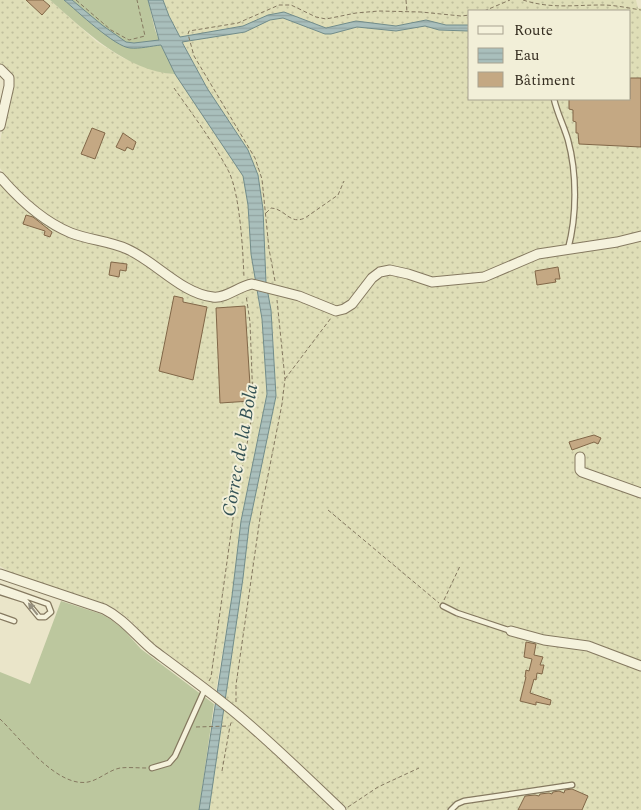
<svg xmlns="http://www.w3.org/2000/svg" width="641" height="810" font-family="Spectral,serif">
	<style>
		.farmland { fill: url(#farmland-dots); fill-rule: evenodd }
		.grass { fill: #bcc79e }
		.water { fill: url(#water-rules); stroke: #718c8a }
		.building { fill: #c4a883; stroke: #816748 }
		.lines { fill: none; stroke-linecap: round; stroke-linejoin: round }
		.service-casing { stroke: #857960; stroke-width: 7 }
		.minor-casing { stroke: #857960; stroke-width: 11 }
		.path { stroke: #857960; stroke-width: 1; stroke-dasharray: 4 2.5; stroke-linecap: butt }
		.service { stroke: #f5f2dc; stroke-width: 4.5 }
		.minor { stroke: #f5f2dc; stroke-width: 9 }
		.oneway { fill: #96907f }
		.labels { text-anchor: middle; stroke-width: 4; stroke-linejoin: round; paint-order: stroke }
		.water-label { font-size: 19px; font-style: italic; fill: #335255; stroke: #f2efd8 }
	</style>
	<defs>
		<pattern id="farmland-dots" width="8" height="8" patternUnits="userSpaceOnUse" patternTransform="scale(1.25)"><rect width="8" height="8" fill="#dfdeb7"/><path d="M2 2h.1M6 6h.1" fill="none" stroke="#c0bf9d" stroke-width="1.8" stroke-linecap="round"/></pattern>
		<pattern id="water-rules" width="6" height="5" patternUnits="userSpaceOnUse" patternTransform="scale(1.25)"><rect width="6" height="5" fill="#a9bfbc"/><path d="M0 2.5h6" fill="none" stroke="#92a4a1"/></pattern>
	</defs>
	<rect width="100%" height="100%" fill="#eae5c9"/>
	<path class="farmland" d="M0 0H50L97 42 123 58 165 73 175 74 243 176 248 205 251 254 256 281H246L225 293 215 295 192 287 128 245 73 229 49 217 10 182 0 168V142L12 79V74L0 66Z
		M163 0H636L638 8H641V233L616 239 537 251 483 274 433 279 390 268 350 302 336 308 266 283 263 209 258 175 207 88 169 16ZM470 11H630V99H470Z
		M0 182 44 223 126 252 189 293 202 299 253 287 257 289 262 319 267 394 241 521 232 596 216 690 149 640 131 621 117 610 106 604 12 574 0 566Z
		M641 239V810H348L298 762 225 698 243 578 249 526 276 396 273 331 267 292 298 299 336 314 381 275 390 273 432 285 484 279 538 257Z
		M223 707 260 739 336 810H209Z"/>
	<path class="grass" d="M50 0H64L101 31 127 47 161 45 175 74C127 72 84 30 50 0Z
		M72 0H148L155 30 159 40C150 41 137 45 128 43 112 38 85 11 72 0Z
		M61 601 101 614 110 619 123 629 141 649 214 704 199 810H0V672L30 684Z"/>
	<path class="water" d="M64 0H72L102 25 126 42 134 43 159 40 148 0H163L169 16 180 37 243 26 268 15 284 12 326 28 356 21 396 26 426 20 446 25H470V31H468L439 30 425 26 396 31 357 27 331 34H325L283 18 270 20 245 32 182 42 207 88 248 150 258 175 263 209 266 283 271 310 276 396 249 526 243 578 209 810H199L232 596 241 521 267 394 262 319 251 254 248 205 243 176 175 74 161 45C151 46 140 49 130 48 115 47 77 11 64 0Z"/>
	<path class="building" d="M26 0H43L50 6 42 15Z
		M630 78H641V147L579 144 578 133H576V122L573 121V110L569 109V99H630Z
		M92 128 105 133 95 159 81 154Z
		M123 133 136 142 133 150 127 147 125 151 116 147Z
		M26 215 33 217 52 232 50 237 44 235 45 231 23 224Z
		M111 262 127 264 126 271 120 270 119 277 109 275Z
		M558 267 560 279H555L556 282 537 285 535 271Z
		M174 296 183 298V302L207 307 193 380 159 371Z
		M245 306 251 401 220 403 216 308Z
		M594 435 601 438 598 444 594 442 572 450 569 442Z
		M526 642 536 644 534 655 543 657 540 665H544L542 674 537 673 536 680 534 679 530 693 551 700 550 705 536 702V705L520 701 526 677H525L526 670 529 671 532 659 524 657Z
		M572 789 588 796 582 810H518L525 796 535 795 539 796 540 794 549 793 552 794 553 792 559 791 564 793 565 790Z"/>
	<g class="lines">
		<g class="service-casing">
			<path id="service" d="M554 99C557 113 564 126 568 140 577 173 577 216 568 249
				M0 587 48 604 51 612 45 617H39L25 600 0 592
				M443 606 457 613 511 631
				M0 616 14 621
				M152 768 169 763 175 756 205 689
				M451 810 457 804 464 801 572 785"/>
		</g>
		<g class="minor-casing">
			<path id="minor" d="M0 69 9 78V86L0 126
				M0 177C19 199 44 222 71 233 89 240 109 241 127 249 155 261 182 294 213 297 226 299 239 286 252 284L299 296 336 311 344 309 352 304 372 278 380 272 390 270 408 274 432 282 484 277 538 254 617 242 641 236
				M580 457V470L582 472 641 493
				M0 574 104 609C124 619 136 636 153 650 180 670 206 689 232 710 270 741 305 776 341 810
				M511 631 544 640 588 646 641 666"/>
		</g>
		<path class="path" d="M76 0 111 30 129 40 145 36 137 0
			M406 0 407 12
			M523 0C551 9 573 5 602 5 615 5 628 8 641 10
			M484 11 510 0
			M174 88C193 115 214 143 229 172 240 195 243 251 244 278
			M266 213 271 208C286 209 289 225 305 218L338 195 344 181
			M275 281 269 249 262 179 255 158 194 56 188 34 189 31 238 23 279 5H291L316 17 326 19 356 13 379 11 421 12 461 16 470 15
			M285 379 331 318
			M328 510 439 603
			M444 600 460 566
			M209 681 211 677 235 504 250 429 253 402 250 322 246 295
			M236 702V685L261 511 282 404 285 379 277 300
			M0 719C20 738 57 788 88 782 99 780 109 770 120 768 128 767 138 768 147 768
			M196 727 229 726
			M222 771 230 726 232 720
			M348 807 378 787 419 768"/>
		<use href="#service" class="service"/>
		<use href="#minor" class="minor"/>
	</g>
	<defs><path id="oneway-solid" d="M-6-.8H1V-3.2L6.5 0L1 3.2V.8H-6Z" transform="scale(1.25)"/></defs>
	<use class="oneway" href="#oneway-solid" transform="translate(33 609) rotate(-128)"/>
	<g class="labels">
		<g class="water-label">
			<text transform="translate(239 450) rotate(-80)" y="7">Còrrec de la Bola</text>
		</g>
	</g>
	<rect x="468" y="10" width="162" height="90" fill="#f2efd8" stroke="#a7a28f"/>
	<rect x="478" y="26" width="25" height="8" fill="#f5f2dc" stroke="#a7a28f"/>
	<text x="514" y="35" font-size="15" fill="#372f22">Route</text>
	<rect x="478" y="48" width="25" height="15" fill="url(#water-rules)" stroke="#a7a28f"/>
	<text x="514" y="60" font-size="15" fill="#372f22">Eau</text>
	<rect x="478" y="72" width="25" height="15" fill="#c4a883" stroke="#a7a28f"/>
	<text x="514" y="85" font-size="15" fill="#372f22">Bâtiment</text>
</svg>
